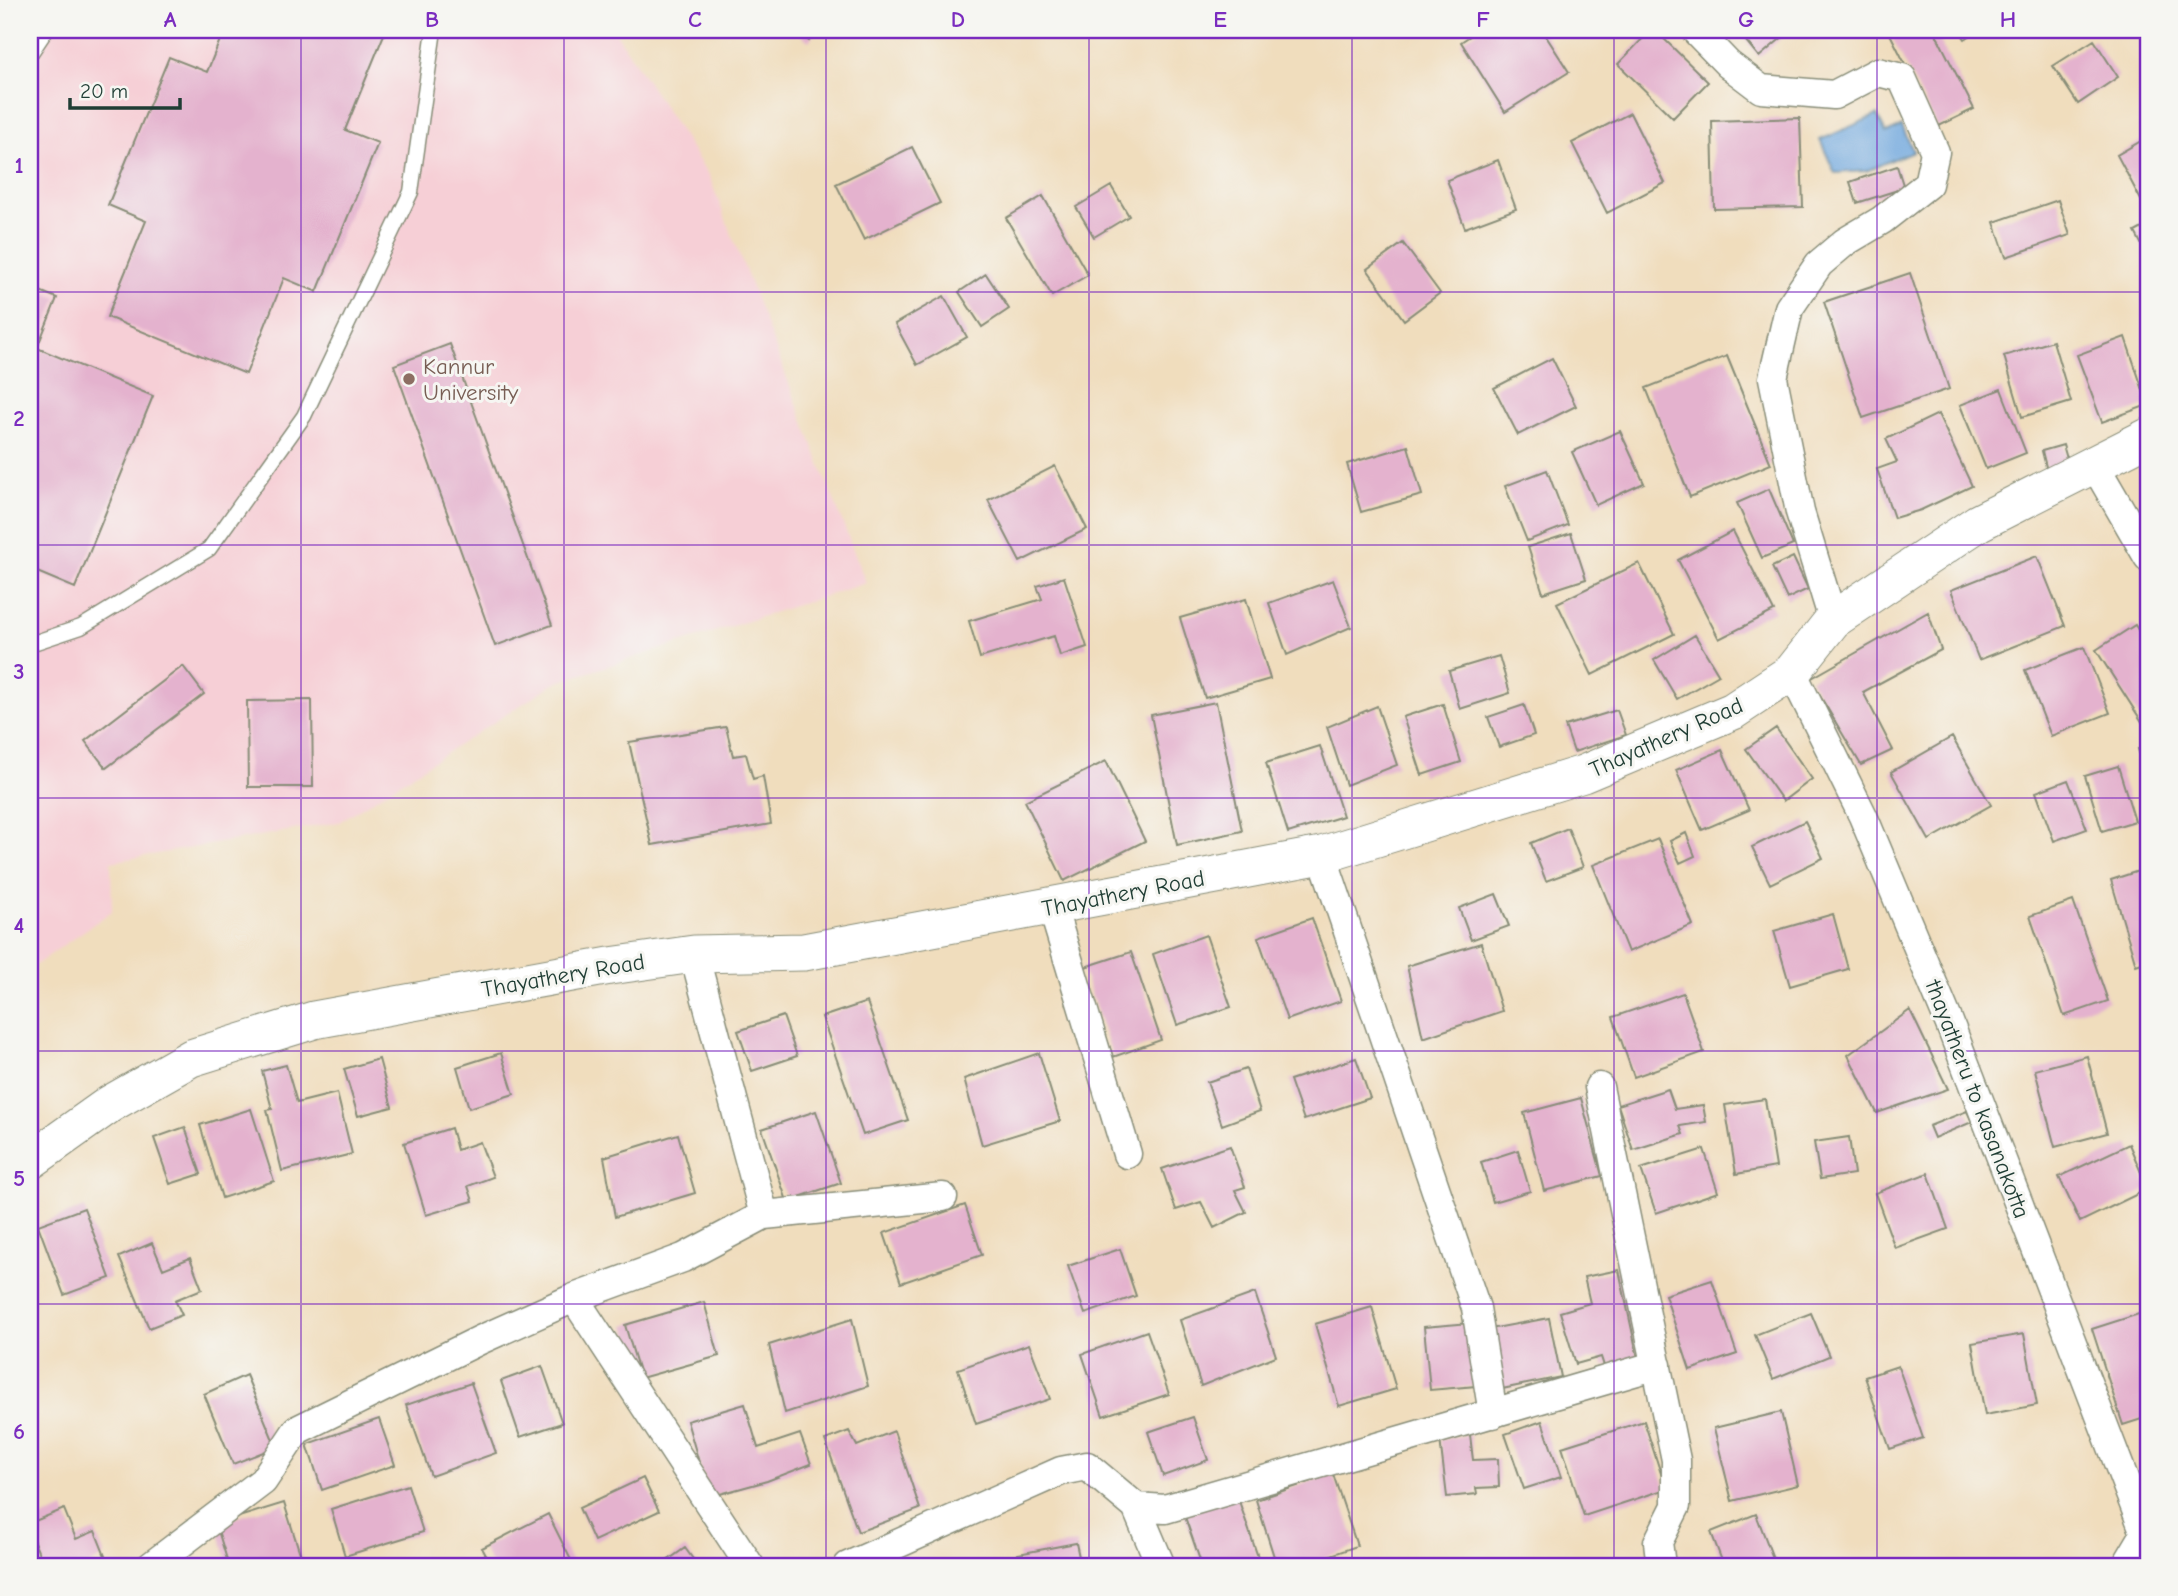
<svg xmlns="http://www.w3.org/2000/svg" width="2178" height="1596" font-family="'Comic Neue',sans-serif">
	<style>
		.built { fill: #f6cfd6 }
		.water { fill: #6ea6dd; stroke: #467288; stroke-width: 2 }
		.building { fill: #e4b2ce }
		.lines { fill: none; stroke-linecap: round; stroke-linejoin: round }
		.service-casing { stroke: #888d78; stroke-width: 17 }
		.minor-casing { stroke: #888d78; stroke-width: 31 }
		.tertiary-casing { stroke: #888d78; stroke-width: 39 }
		.service { stroke: #fff; stroke-width: 14 }
		.minor { stroke: #fff; stroke-width: 28 }
		.tertiary { stroke: #fff; stroke-width: 37 }
		.grid { fill: none; stroke: #7b2cbf; stroke-width: 2; stroke-opacity: 0.55 }
		.education-dot { fill: #8d6e63; stroke: #f6f6f2; stroke-width: 2.5 }
		.labels { text-anchor: middle; stroke-width: 6; stroke-linejoin: round; paint-order: stroke }
		.education-label { font-size: 23px; fill: #785e54; stroke: #f6f6f2; text-anchor: start }
		.street-label { font-size: 23px; fill: #1f3d34; stroke: #f6f6f2 }
		.neatline { fill: none; stroke: #7b2cbf; stroke-width: 2.5 }
		.grid-label { font-size: 23px; text-anchor: middle; font-weight: bold; fill: #7b2cbf }
	</style>
	<rect width="100%" height="100%" fill="#f6f6f2"/>
	<filter id="ink" filterUnits="userSpaceOnUse"><feTurbulence type="fractalNoise" baseFrequency=".0143" numOctaves="2"/><feDisplacementMap in="SourceGraphic" scale="14" xChannelSelector="R" yChannelSelector="G"/><feConvolveMatrix kernelMatrix="1 2 1 2 8 2 1 2 1" color-interpolation-filters="sRGB"/></filter>
	<filter id="wash" filterUnits="userSpaceOnUse"><feTurbulence type="fractalNoise" baseFrequency=".00686" numOctaves="4" result="noise"/><feDisplacementMap in="SourceGraphic" scale="28" xChannelSelector="R" yChannelSelector="G"/><feGaussianBlur stdDeviation="1.57" result="paint"/><feColorMatrix in="noise" values="0 0 0 0 0 0 0 0 0 0 0 0 0 0 0 0 0 1.4 0 .05"/><feComposite in="paint" operator="in"/></filter>
	<g filter="url(#wash)">
		<rect width="100%" height="100%" fill="#f0ddbd"/>
		<path class="built" d="M30 30H614L709 176 866 583 555 683 339 822 111 862 112 911 30 969Z"/>
		<path class="water" d="M1877 115 1886 133 1902 126 1913 151 1866 171 1835 173 1820 140Z"/>
		<g id="blocks">
			<path class="building" d="M224 30 385 32 345 130 378 143 317 292 284 278 246 374 107 317 146 221 108 205 169 57 207 72Z
				M794 30H816L809 41Z
				M1479 30H1542L1569 72 1505 112 1461 42Z
				M1651 30H1655L1708 82 1673 118 1618 64Z
				M1737 30H1791L1759 57Z
				M1888 30H1934L1974 109 1937 127Z
				M1959 30H1979L1965 39Z
				M2094 40 2118 77 2078 104 2053 66Z
				M1630 113 1665 183 1607 213 1572 143Z
				M1800 118 1803 207 1714 209 1712 121Z
				M2148 137V196L2141 200 2117 155Z
				M912 147 940 203 864 240 836 184Z
				M1498 160 1516 209 1465 228 1447 180Z
				M1897 166 1904 188 1857 203 1850 182Z
				M1111 186 1129 216 1094 237 1076 207Z
				M1043 196 1088 275 1052 296 1006 218Z
				M2058 200 2070 235 2006 257 1994 222Z
				M2148 225V257L2135 232Z
				M1403 243 1440 293 1404 320 1367 269Z
				M1910 273 1949 389 1863 418 1824 302Z
				M986 274 1009 309 982 327 959 292Z
				M30 287 57 298 37 348 153 396 75 588 30 569Z
				M944 296 967 337 917 365 895 324Z
				M2125 337 2148 405 2102 422 2077 355Z
				M2053 341 2071 402 2022 417 2004 356Z
				M450 344 552 625 495 646 394 365Z
				M1727 356 1771 464 1690 497 1646 388Z
				M1552 358 1576 406 1518 435 1494 388Z
				M2001 389 2026 453 1986 469 1960 405Z
				M1938 414 1972 486 1921 510 1894 518 1877 469 1897 462 1886 439Z
				M1620 431 1644 483 1596 505 1572 452Z
				M2063 445 2070 469 2048 475 2042 451Z
				M1408 446 1422 495 1361 512 1347 464Z
				M1055 466 1087 529 1020 562 988 500Z
				M1547 470 1568 525 1527 541 1505 486Z
				M1769 489 1793 545 1762 558 1737 503Z
				M1733 531 1774 611 1719 639 1678 560Z
				M1571 533 1586 579 1543 593 1528 547Z
				M2037 556 2065 626 1979 660 1951 590Z
				M1793 557 1808 589 1787 599 1772 567Z
				M1639 563 1674 634 1592 675 1557 603Z
				M1064 577 1087 647 1060 656 1054 636 980 658 969 621 1042 599 1037 586Z
				M1333 580 1351 627 1287 655 1269 603Z
				M1246 599 1270 679 1205 698 1180 618Z
				M1928 612 1941 650 1863 692 1893 750 1861 765 1810 679Z
				M2135 625 2148 646V731L2096 650Z
				M1695 635 1719 675 1677 699 1654 660Z
				M2084 647 2110 713 2051 736 2025 670Z
				M1499 656 1510 693 1460 709 1449 671Z
				M183 666 204 694 106 768 85 741Z
				M312 700 313 787H248L247 701Z
				M1216 702 1242 831 1177 845 1151 715Z
				M1443 704 1461 762 1422 775 1403 717Z
				M1524 705 1534 735 1499 747 1488 717Z
				M1377 706 1397 765 1346 785 1327 727Z
				M1617 710 1626 735 1574 752 1565 726Z
				M726 727 733 756 746 754 753 779 763 776 771 824 652 845 629 742Z
				M1776 728 1812 779 1783 801 1746 749Z
				M1952 737 1991 805 1929 840 1891 772Z
				M1320 746 1343 816 1288 833 1266 763Z
				M2148 746V783L2138 749Z
				M1722 750 1749 810 1702 830 1676 770Z
				M1106 761 1145 841 1064 881 1025 801Z
				M2118 766 2135 821 2102 831 2085 776Z
				M2068 780 2087 829 2054 841 2036 792Z
				M1805 821 1823 858 1770 884 1752 847Z
				M1568 828 1583 867 1546 881 1531 843Z
				M1686 833 1695 856 1680 863 1670 841Z
				M1658 839 1693 925 1628 952 1593 865Z
				M2148 868V961L2136 965 2111 880Z
				M1496 894 1509 926 1471 940 1459 908Z
				M2073 901 2108 1001 2064 1016 2030 916Z
				M1833 914 1848 969 1790 986 1774 931Z
				M1312 918 1341 1001 1287 1020 1258 937Z
				M1206 935 1231 1007 1177 1025 1153 954Z
				M1481 943 1502 1011 1423 1038 1407 966Z
				M1131 952 1161 1040 1113 1057 1082 968Z
				M1683 993 1704 1052 1634 1077 1613 1017Z
				M867 1002 908 1120 863 1135 822 1017Z
				M1910 1010 1948 1089 1877 1113 1848 1055Z
				M783 1016 797 1056 752 1071 738 1031Z
				M501 1053 514 1094 469 1108 457 1067Z
				M1039 1053 1060 1121 982 1145 964 1079Z
				M2087 1056 2107 1133 2055 1147 2035 1070Z
				M1356 1058 1370 1098 1304 1120 1290 1080Z
				M379 1059 392 1107 358 1116 344 1069Z
				M286 1065 297 1103 337 1093 352 1154 282 1171 267 1110 272 1109 262 1071Z
				M1246 1069 1260 1111 1222 1125 1207 1082Z
				M1668 1089 1675 1109 1703 1105 1706 1122 1680 1126 1683 1134 1633 1150 1618 1105Z
				M1581 1098 1602 1176 1544 1191 1524 1113Z
				M1765 1099 1776 1167 1736 1174 1725 1105Z
				M251 1109 274 1181 222 1198 200 1125Z
				M816 1111 841 1183 787 1201 762 1129Z
				M1967 1111 1972 1122 1934 1138 1929 1126Z
				M185 1127 201 1174 170 1184 154 1138Z
				M451 1128 457 1150 480 1142 493 1177 468 1186 473 1201 426 1215 404 1143Z
				M678 1134 695 1193 615 1217 604 1157Z
				M1849 1137 1854 1174 1820 1179 1814 1142Z
				M2129 1144 2148 1189 2080 1222 2059 1177Z
				M1230 1146 1245 1187 1235 1190 1246 1212 1214 1228 1201 1202 1176 1210 1162 1169Z
				M1704 1149 1718 1192 1656 1213 1641 1169Z
				M1518 1150 1530 1191 1493 1202 1481 1162Z
				M1928 1173 1948 1229 1895 1248 1875 1193Z
				M965 1205 982 1255 901 1283 884 1233Z
				M84 1208 110 1278 64 1295 38 1225Z
				M152 1243 163 1269 190 1258 202 1289 175 1300 182 1315 149 1328 119 1257Z
				M1120 1249 1136 1296 1085 1314 1068 1266Z
				M1619 1270 1638 1358 1604 1366 1601 1357 1576 1364 1560 1312 1590 1303 1584 1277Z
				M1712 1280 1737 1354 1690 1370 1665 1295Z
				M1255 1293 1276 1356 1201 1386 1180 1320Z
				M704 1302 719 1356 641 1378 625 1325Z
				M1372 1307 1396 1389 1339 1406 1315 1324Z
				M2148 1311V1417L2123 1425 2092 1329Z
				M1811 1313 1829 1356 1773 1379 1755 1335Z
				M1549 1318 1561 1377 1502 1389 1490 1329Z
				M852 1319 868 1386 785 1413 769 1345Z
				M1470 1323 1476 1386 1430 1390 1424 1327Z
				M1147 1331 1169 1394 1103 1416 1082 1354Z
				M2024 1334 2037 1405 1985 1415 1972 1343Z
				M1029 1344 1050 1399 976 1424 958 1369Z
				M542 1366 562 1423 520 1437 501 1381Z
				M1898 1366 1923 1438 1890 1449 1865 1377Z
				M246 1375 276 1447 233 1464 204 1394Z
				M471 1383 496 1453 431 1476 406 1405Z
				M745 1404 758 1448 800 1434 811 1464 767 1481 709 1497 687 1421Z
				M1781 1412 1798 1485 1732 1501 1714 1428Z
				M1193 1417 1208 1460 1163 1476 1148 1432Z
				M379 1419 395 1465 322 1490 307 1444Z
				M1542 1421 1561 1477 1524 1489 1505 1434Z
				M1644 1421 1666 1489 1584 1516 1562 1447Z
				M849 1431 857 1446 894 1431 920 1509 858 1532 825 1440Z
				M1470 1435 1473 1460 1498 1459 1499 1487 1476 1488 1477 1494 1447 1497 1440 1439Z
				M1333 1474 1357 1546 1300 1566H1277L1256 1500Z
				M643 1478 659 1511 594 1541 579 1508Z
				M408 1485 423 1532 345 1556 331 1509Z
				M1237 1495 1261 1566H1202L1184 1514Z
				M284 1503 304 1566H229L216 1524Z
				M64 1509 76 1539 95 1531 105 1556 87 1566H44L30 1532V1523Z
				M548 1514 574 1566H492L482 1548Z
				M1756 1514 1776 1566H1724L1711 1532Z
				M1076 1543 1081 1566H1020L1018 1554Z
				M685 1548 698 1566H660Z"/>
		</g>
	</g>
	<g filter="url(#ink)">
		<use href="#blocks" fill-opacity="0" stroke="#888d78" stroke-width="2"/>
		<g class="lines">
			<g class="service-casing">
				<path id="service" d="M30 54 46 30
					M30 644 81 627 209 549 304 416 411 192 434 30"/>
			</g>
			<g class="minor-casing">
				<path id="minor" d="M1695 30 1728 64 1761 89 1834 95 1878 72 1902 78 1935 152 1928 184 1882 220 1845 242 1819 264 1789 308 1773 378 1800 512 1833 620
					M2094 464 2148 557
					M1792 672 1863 816 1949 1022 2145 1533
					M1322 855 1476 1308 1493 1414
					M1052 906 1127 1154
					M1599 1087 1676 1460V1506L1658 1542 1661 1566
					M764 1215 943 1197
					M574 1298 750 1566
					M1136 1507 1161 1566
					M151 1566 263 1481 297 1430 480 1340 574 1298 683 1258 764 1215 694 954
					M848 1566 1061 1471 1087 1466 1136 1507 1165 1509 1657 1365
					M2126 1566 2148 1529"/>
			</g>
			<g class="tertiary-casing">
				<path id="tertiary" d="M30 1161 110 1104 191 1058 314 1020 610 966 694 954 804 952 1232 872 1322 855 1583 774 1733 711 1792 672 1833 620 1978 523 2148 437"/>
			</g>
			<use href="#service" class="service"/>
			<use href="#minor" class="minor"/>
			<use href="#tertiary" class="tertiary"/>
		</g>
	</g>
	<path class="grid" d="M301 30V1566M564 30V1566M826 30V1566M1089 30V1566M1352 30V1566M1614 30V1566M1877 30V1566M30 292H2148M30 545H2148M30 798H2148M30 1051H2148M30 1304H2148"/>
	<circle class="education-dot" cx="409" cy="379" r="7"/>
	<g class="labels">
		<g class="education-label">
			<text x="423" y="374">Kannur<tspan x="423" dy="26">University</tspan></text>
		</g>
		<g class="street-label">
			<text transform="translate(1666 737) rotate(-24)" y="8">Thayathery Road</text>
			<text transform="translate(1123 893) rotate(-11)" y="8">Thayathery Road</text>
			<text transform="translate(563 975) rotate(-10)" y="8">Thayathery Road</text>
			<text transform="translate(1978 1099) rotate(69)" y="8">thayatheru to kasanakotta</text>
		</g>
	</g>
	<rect width="2178" height="1596" fill="none" stroke="#f6f6f2" stroke-width="77"/>
	<path d="M70 98v10h110v-10" fill="none" stroke="#1f3d34" stroke-width="3.5"/>
	<text x="80" y="98" font-size="21" fill="#1f3d34" stroke="#f6f6f2" stroke-width="5" paint-order="stroke">20 m</text>
	<rect x="38" y="38" width="2102" height="1520" class="neatline"/>
	<g class="grid-label">
		<text x="170" y="27">A</text>
		<text x="432" y="27">B</text>
		<text x="695" y="27">C</text>
		<text x="958" y="27">D</text>
		<text x="1220" y="27">E</text>
		<text x="1483" y="27">F</text>
		<text x="1746" y="27">G</text>
		<text x="2008" y="27">H</text>
		<text x="19" y="173">1</text>
		<text x="19" y="426">2</text>
		<text x="19" y="679">3</text>
		<text x="19" y="933">4</text>
		<text x="19" y="1186">5</text>
		<text x="19" y="1439">6</text>
	</g>
</svg>
